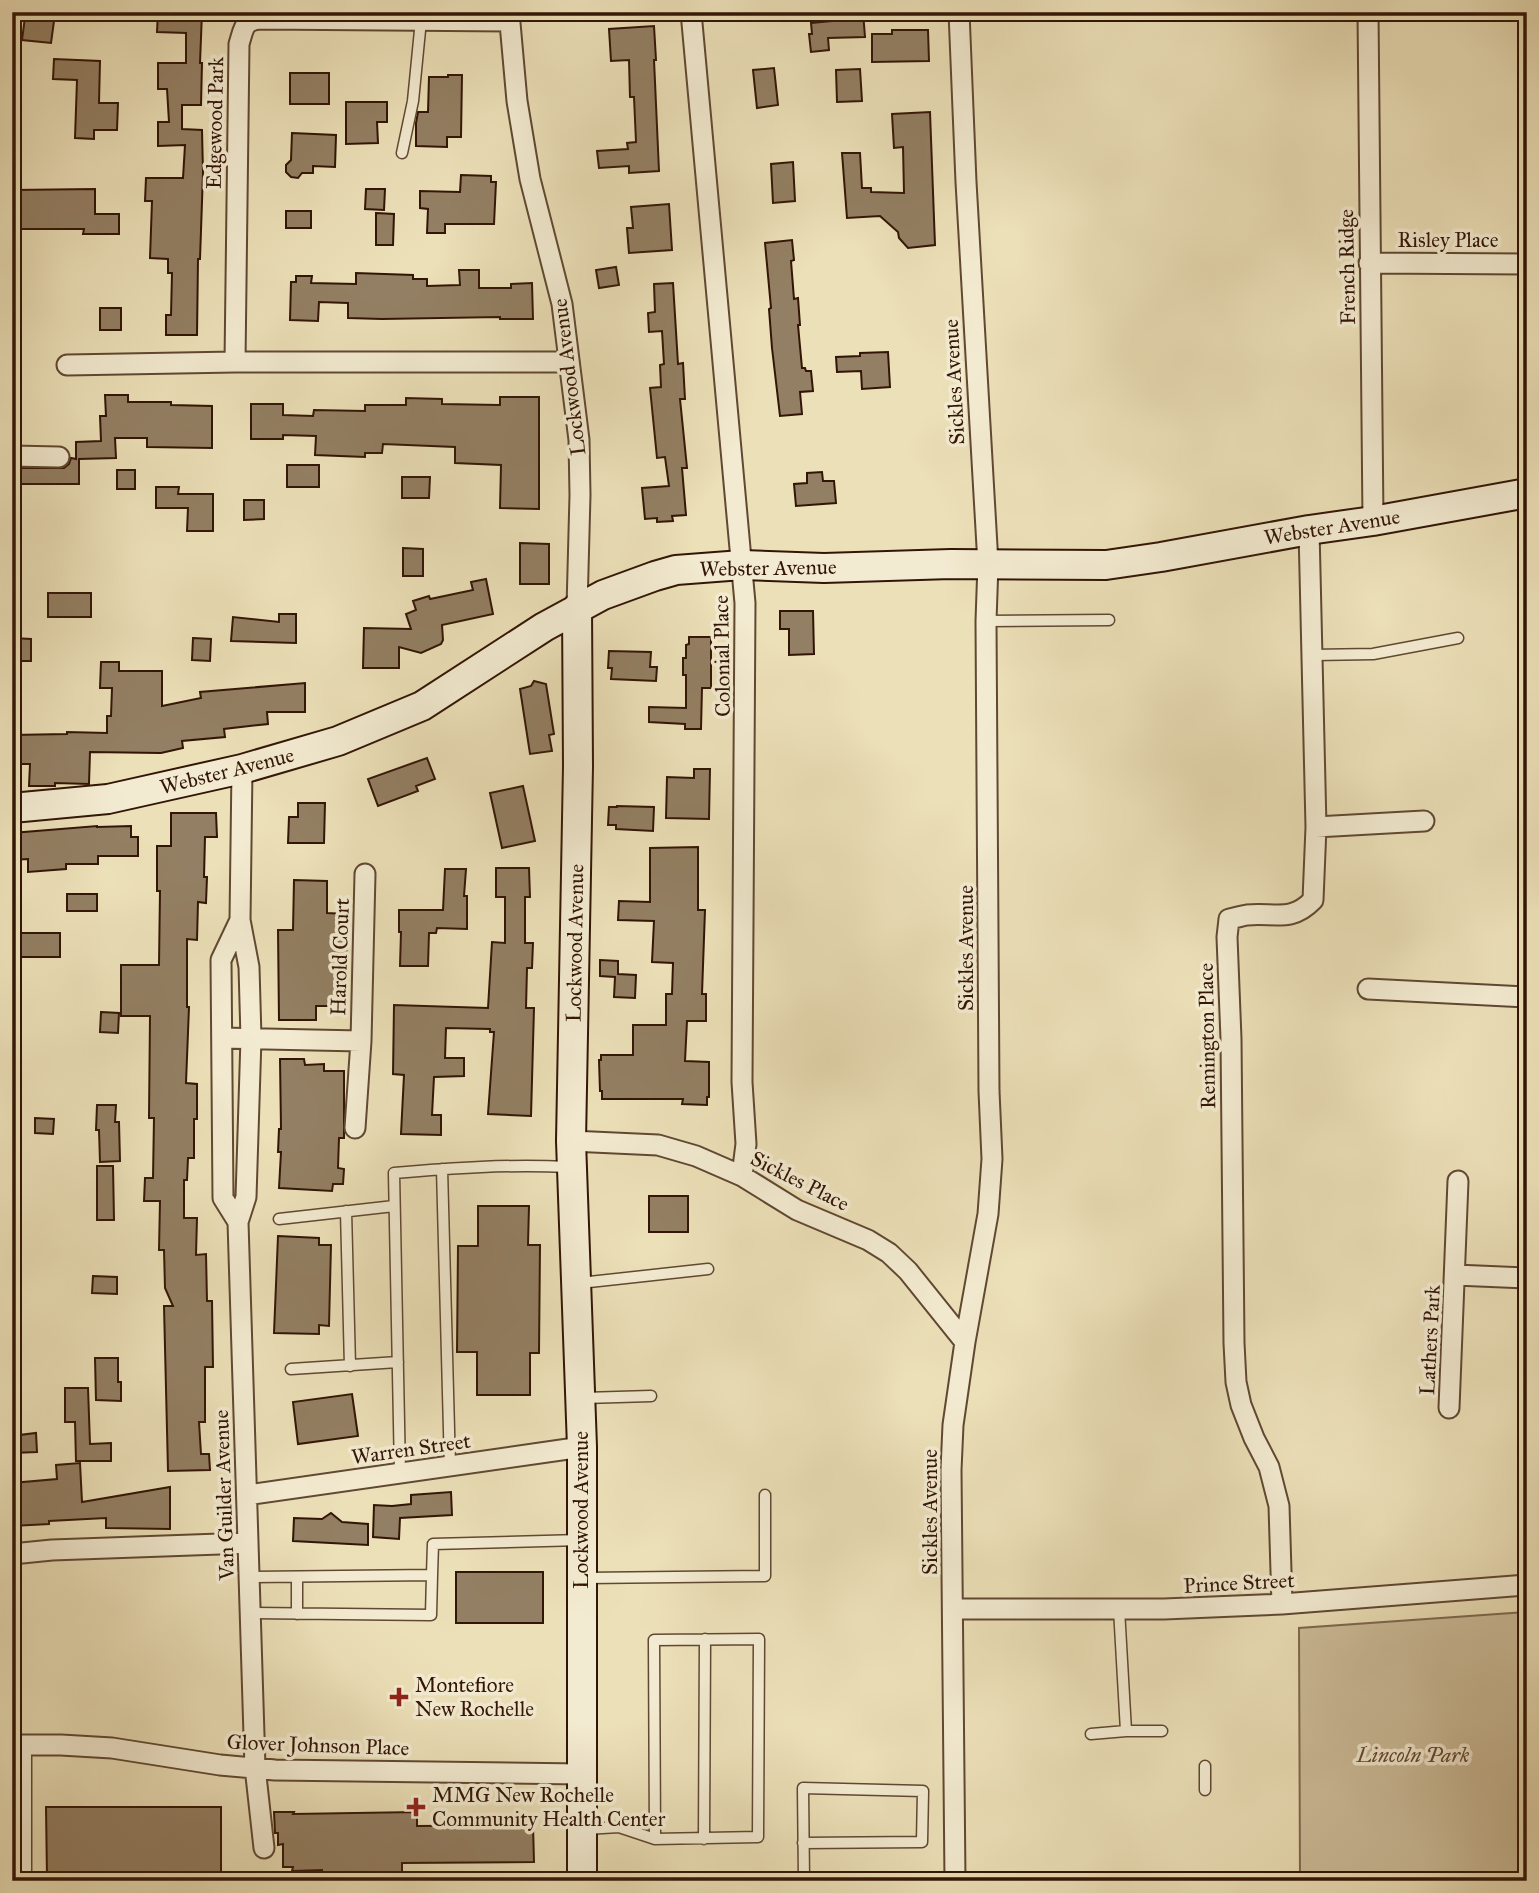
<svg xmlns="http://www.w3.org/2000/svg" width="1539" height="1893" font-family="'IM FELL Great Primer',serif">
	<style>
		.green { fill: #ccbd9a; stroke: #7f6950; stroke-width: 2 }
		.building { fill: #937f63; stroke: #321506; stroke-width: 2 }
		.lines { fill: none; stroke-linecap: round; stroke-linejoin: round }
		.lane-casing { stroke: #604832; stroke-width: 13 }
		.street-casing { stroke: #604832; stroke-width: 23 }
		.secondary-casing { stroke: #321506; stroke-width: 32 }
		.lane { stroke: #f3ebd1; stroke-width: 10 }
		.street { stroke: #f3ebd1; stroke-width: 19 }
		.secondary { stroke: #f3ebd1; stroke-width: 28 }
		.poi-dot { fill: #8f2418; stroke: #f3ebd1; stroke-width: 2.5 }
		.labels { text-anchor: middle; stroke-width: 7; stroke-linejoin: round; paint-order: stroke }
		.street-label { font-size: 21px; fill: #321506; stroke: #f3ebd1 }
		.poi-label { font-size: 21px; fill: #321506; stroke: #f3ebd1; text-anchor: start }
		.park-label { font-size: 21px; font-style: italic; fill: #604732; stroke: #f3ebd1 }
	</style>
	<rect width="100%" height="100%" fill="#ece0b8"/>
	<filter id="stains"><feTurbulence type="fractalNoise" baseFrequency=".00286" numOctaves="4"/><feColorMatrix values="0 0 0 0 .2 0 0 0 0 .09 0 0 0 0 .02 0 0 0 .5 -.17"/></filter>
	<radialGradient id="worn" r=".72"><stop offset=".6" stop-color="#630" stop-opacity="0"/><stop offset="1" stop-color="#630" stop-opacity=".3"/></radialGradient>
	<path class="green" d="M1527 1612V1881H1300L1299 1628Z"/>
	<path class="building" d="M158 12H202L200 63H202L201 105H182V129L202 130 203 173 200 259H198L197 335H166V315H171L172 273H168V259L150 258 152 201H145L146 178H183L185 145 158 146V122H169L167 89H158V63H186V33L157 32Z
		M830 12H863L865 37 828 38 829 50 811 52 809 34H812L811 23 831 21Z
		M25 17 54 21 51 43 22 40Z
		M654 26 656 60H654L659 171 629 173V166L599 168 597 151 628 149 627 143 636 142 634 97H630L629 60 611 61 609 29Z
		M892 30H928L929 61 872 62V34H892Z
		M54 59 100 61 99 103H118L117 130H94V139L75 138 77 80 53 79Z
		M774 68 778 105 757 108 753 70Z
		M860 69 862 101 837 102 836 70Z
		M290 73H329V104H290Z
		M448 75H462L461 137H447V147L416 146V123L418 112H428L429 77H448Z
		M346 102H387V122H377L378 143 346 144Z
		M930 112 935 245 908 248 899 238 898 232 880 216 847 218 842 153H860L862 188H871V192L904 193 903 147 894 148 892 114Z
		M292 133 336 135 335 167 313 166V173H302L298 178 291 177 286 172V165L291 160Z
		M793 162 795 201 773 203 771 164Z
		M461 175 491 176V182H496L494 224H445V233H427L428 209 420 208V191L460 192Z
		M95 189V214H119V234H83L84 229H12V190Z
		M366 189H385L384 210 365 209Z
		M669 204 672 250 629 253 627 228H633L631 207Z
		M286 211H311V228H286Z
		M376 213 394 214 393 245H376Z
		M792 240 794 260 791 261 794 299 798 298 800 325H798L802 368H805L806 371H811L813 391 800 392 802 414 780 416 772 348 769 309 771 308 765 243Z
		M616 267 619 285 599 288 596 270Z
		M459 270H479V288H511V284L532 283 533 319H500V317L382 319 348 318V303L319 302 318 321 290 320 291 282H296V276H312L311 283 356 284V273L413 275V279H427V286L460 285Z
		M673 283 678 364 683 363 685 399H680L687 468H682L686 515 672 516 673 521 657 522V518L645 519 642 488 669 486 665 457 657 458 650 388 661 387 660 365 664 364 662 331 649 332 648 313 655 312 654 284Z
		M100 308H121V330H100Z
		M888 352 890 387 862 389 861 371 837 372 836 357 860 356V353Z
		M105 395H128V402H171V405L212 406V448L147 447V438H115L116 458 79 459V484H12V468H64L69 464 71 458 76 459V442L101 441 100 416H106Z
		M500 397H539V509L500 508 501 465 455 463V447L383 444 382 453H365V457L315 455 316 436 283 435V439H251V404H283V415L313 416 314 410 365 411V405H406V398L442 399V404L500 405Z
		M287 465H319V487H287Z
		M117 470H135V489H117Z
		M822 472 823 481H834L836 503 796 506 794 484 807 483V473Z
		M402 477H430L429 498H402Z
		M156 487H179L178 494H213V531H187L188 508H156Z
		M244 500H264V519L244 520Z
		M520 543 549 544V584H520Z
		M403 548 423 549V576H403Z
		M486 579 493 614 442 625 443 640 441 644 421 653 399 647V668H363L364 628 411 629 406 614 416 610 413 601 429 596 430 599 473 590 471 582Z
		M48 593H91V617H48Z
		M780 611H813L814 654 789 655V629H780Z
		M279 614H296V643L231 641 233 617 279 622Z
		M689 637H711V688H702L701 729H685V724L649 722V707L686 708V675H683V658H686V645L689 644Z
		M12 638 31 639V661H12Z
		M193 638 211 639 210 661 192 660Z
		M609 651 651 652 650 667H657L656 681 611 679 612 668H608Z
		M101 662H119V671H162V706L201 698 200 692 305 683V712H267L268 724 224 729 225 737 182 741 183 748 161 753 90 752 89 784 55 783V786H29L30 764H12V735L67 734V732L107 733V716H111L112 688H100Z
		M534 681 546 684 554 734 549 735 552 751 530 754 520 689 531 686Z
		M427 758 435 779 416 786 418 791 378 806 368 779Z
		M694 769H710L709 819 666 818 667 777 694 778Z
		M523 786 535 841 502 848 490 793Z
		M298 803H325L324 843H288L289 817H298Z
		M617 806 654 807 653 831 616 829V825H608L609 807H617Z
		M171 813H216L217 837H205L204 877H207L206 903 198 902 197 940 187 939V1007H189L186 1083 197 1084V1119H194V1158H188L187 1180H184V1218H197L196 1255 206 1254 207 1301H212L213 1367H205V1422H199L201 1454H209L210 1470 168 1471 164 1306H173L165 1288 164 1250H159L160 1201H144L145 1178H153L154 1118H149L150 1016H121V965H159L160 891H157V846H171Z
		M97 826V827L131 826V837H138V856H98V864H66V869L28 872V859L12 860V833Z
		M698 847V910H705L702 994H706V1021H687L685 1061 709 1062V1097H707V1105L682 1104 683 1099H602V1091H600L599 1060H601V1055H633V1025H666V994H672L673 963 652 962 654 921 618 920 619 901 650 902V848Z
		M496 868H529L530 897H525V943H533L532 968H527L526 1008H534L531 1116 488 1114 494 1032H490V1029L446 1028 445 1058H464V1076L434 1077 432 1115H441V1135L401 1134 404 1075 393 1074 394 1005 488 1008 492 942 505 943V897H496Z
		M445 869H466L464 896H467V929L437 928 436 933H429L428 966H400L401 932H399V910H443Z
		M294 880 327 881V913L346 914 347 1006H316V1020H279L278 930H293Z
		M67 894H97V911H67Z
		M16 933H60V957H16Z
		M600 960 618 961V974L636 975 635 998 614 997 615 977 600 976Z
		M101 1012 119 1013 118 1033 100 1032Z
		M280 1059H304L305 1065 324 1064V1071H344V1138H339L338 1168 344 1169 343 1184H333L332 1191 279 1188 281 1152H278L279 1129H281Z
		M97 1105H116L115 1122H119L120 1161 100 1162 99 1130H96Z
		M35 1118 54 1119 53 1134 35 1133Z
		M97 1166H113L114 1220H97Z
		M649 1196H688V1232H649Z
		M478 1206H529L528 1245H540L539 1353H530V1395H477V1352H457L458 1246H478Z
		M278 1236 319 1238V1245H331L329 1326 319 1325V1334L274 1333Z
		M93 1276 117 1277V1294L92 1293Z
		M95 1358H118V1382H121V1401L96 1400Z
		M65 1388H88L90 1444 111 1443V1461H76L75 1422H65Z
		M352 1394 358 1436 298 1444 293 1402Z
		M36 1433 37 1452 12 1453V1436Z
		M80 1463 82 1502 170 1487V1529L106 1528V1518L49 1521V1524L12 1526V1483L57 1479 56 1465Z
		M451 1492 452 1515 400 1518 399 1539 373 1537 374 1505 392 1506 411 1504V1495Z
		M331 1513 342 1522 368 1524V1545L293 1541 294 1518 322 1519Z
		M456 1572H543V1623H456Z
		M46 1807H221V1877H47Z
		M274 1812H294L293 1814 417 1812V1826L533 1825 534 1862 402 1863V1872H373V1881H322V1870L292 1871 293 1867H283V1844L278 1845V1833H275Z"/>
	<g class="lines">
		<g class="lane-casing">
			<path id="lane" d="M402 153 413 101 421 20
				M986 621 1109 620
				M1313 655 1373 654 1458 638
				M442 1169 450 1467
				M346 1211 350 1366
				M279 1219 394 1206
				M580 1283 708 1269
				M291 1369 398 1362
				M584 1398 651 1396
				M400 1473 394 1173C452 1168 510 1164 568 1167
				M249 1577 432 1575 433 1544 581 1540
				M297 1577V1614
				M586 1578 765 1576V1495
				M250 1613 431 1615 432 1575
				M1126 1731H1162
				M1091 1734 1126 1731 1119 1609
				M1205 1766V1790
				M586 1829 619 1827 655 1839 654 1640 759 1639 758 1837 655 1839
				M704 1839 705 1639
				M803 1843 922 1842 923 1791 803 1788 804 1881
				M26 1881V1745"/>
		</g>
		<g class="street-casing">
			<path id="street" d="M509 12 517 101 530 179 562 304 579 440 580 495 577 608
				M691 12 745 603 742 1082 746 1144 742 1176
				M1368 12 1373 521
				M1369 263 1527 264
				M235 362 239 44C244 28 243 20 262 19L509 21
				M67 365 235 362H569
				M12 456 59 457
				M242 769 240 920 249 967 251 1038 246 1197 238 1222 255 1767 264 1848
				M1316 827 1424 821
				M1368 989 1527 997
				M222 1038 361 1041
				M355 1128 361 1041 365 874
				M571 1141 658 1145 696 1156 742 1176 797 1210 868 1240 889 1253 908 1271 965 1342
				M238 1222 223 1198 221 960 240 920
				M1455 1275 1527 1278
				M1449 1408 1458 1181
				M247 1495 582 1447
				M12 1554 52 1550 248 1543
				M1282 1604 1279 1506 1269 1467 1254 1438 1241 1405 1236 1382 1234 1343 1231 1039 1227 937 1229 919C1235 918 1241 916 1247 915 1274 912 1291 923 1313 900L1316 827 1309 530
				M953 1609H1164L1282 1604 1527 1585
				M12 1745H61L112 1748 220 1765 275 1770 581 1774
				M955 1881 951 1470 953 1425 965 1342 988 1214 992 1159 989 1091 986 621 988 564 966 182 959 12"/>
		</g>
		<g class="secondary-casing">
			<path id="secondary" d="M577 608 578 766 571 1141 582 1447V1881
				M12 808 108 799 242 769 338 741 422 706 544 627 603 595 655 576 676 570 742 565 824 568 951 564 1106 565 1161 557 1309 530 1373 521 1527 493"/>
		</g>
		<use href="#lane" class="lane"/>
		<use href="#street" class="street"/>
		<use href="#secondary" class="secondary"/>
	</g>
	<g class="poi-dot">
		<path d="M395.5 1686.5h7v7h7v7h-7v7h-7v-7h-7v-7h7z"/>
		<path d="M412.5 1796.5h7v7h7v7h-7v7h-7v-7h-7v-7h7z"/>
	</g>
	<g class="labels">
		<g class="street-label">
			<text transform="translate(215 123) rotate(-89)" y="7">Edgewood Park</text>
			<text x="1448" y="247">Risley Place</text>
			<text transform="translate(1347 267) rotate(-91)" y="7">French Ridge</text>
			<text transform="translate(569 377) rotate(-97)" y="7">Lockwood Avenue</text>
			<text transform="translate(954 382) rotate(-93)" y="7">Sickles Avenue</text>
			<text transform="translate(1332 527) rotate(-9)" y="7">Webster Avenue</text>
			<text transform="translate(768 568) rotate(-1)" y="7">Webster Avenue</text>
			<text transform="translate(722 656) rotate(-91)" y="7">Colonial Place</text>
			<text transform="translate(227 771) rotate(-14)" y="7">Webster Avenue</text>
			<text transform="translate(575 943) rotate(-89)" y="7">Lockwood Avenue</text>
			<text transform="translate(966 948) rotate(-90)" y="7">Sickles Avenue</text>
			<text transform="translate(340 957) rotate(-88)" y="7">Harold Court</text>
			<text transform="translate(1207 1036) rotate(-91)" y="7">Remington Place</text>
			<text transform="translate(800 1181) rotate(27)" y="7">Sickles Place</text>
			<text transform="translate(1430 1340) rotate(-87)" y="7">Lathers Park</text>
			<text transform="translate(411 1449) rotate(-8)" y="7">Warren Street</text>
			<text transform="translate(224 1495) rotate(-92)" y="7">Van Guilder Avenue</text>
			<text transform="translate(581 1510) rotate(-90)" y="7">Lockwood Avenue</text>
			<text transform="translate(930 1512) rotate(-90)" y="7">Sickles Avenue</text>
			<text transform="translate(1239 1583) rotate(-3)" y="7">Prince Street</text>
			<text transform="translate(318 1745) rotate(2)" y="7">Glover Johnson Place</text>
		</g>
		<g class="poi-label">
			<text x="415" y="1692">Montefiore<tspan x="415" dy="24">New Rochelle</tspan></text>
			<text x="432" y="1802">MMG New Rochelle<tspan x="432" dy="24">Community Health Center</tspan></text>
		</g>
		<g class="park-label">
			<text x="1413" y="1762">Lincoln Park</text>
		</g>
	</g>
	<rect width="1539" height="1893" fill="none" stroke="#ece0b8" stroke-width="42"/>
	<rect x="14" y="14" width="1511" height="1865" fill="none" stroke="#321506" stroke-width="3.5"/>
	<rect x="21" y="21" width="1497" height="1851" fill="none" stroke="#321506" stroke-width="2"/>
	<rect width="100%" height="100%" filter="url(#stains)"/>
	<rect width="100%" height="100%" fill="url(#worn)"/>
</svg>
